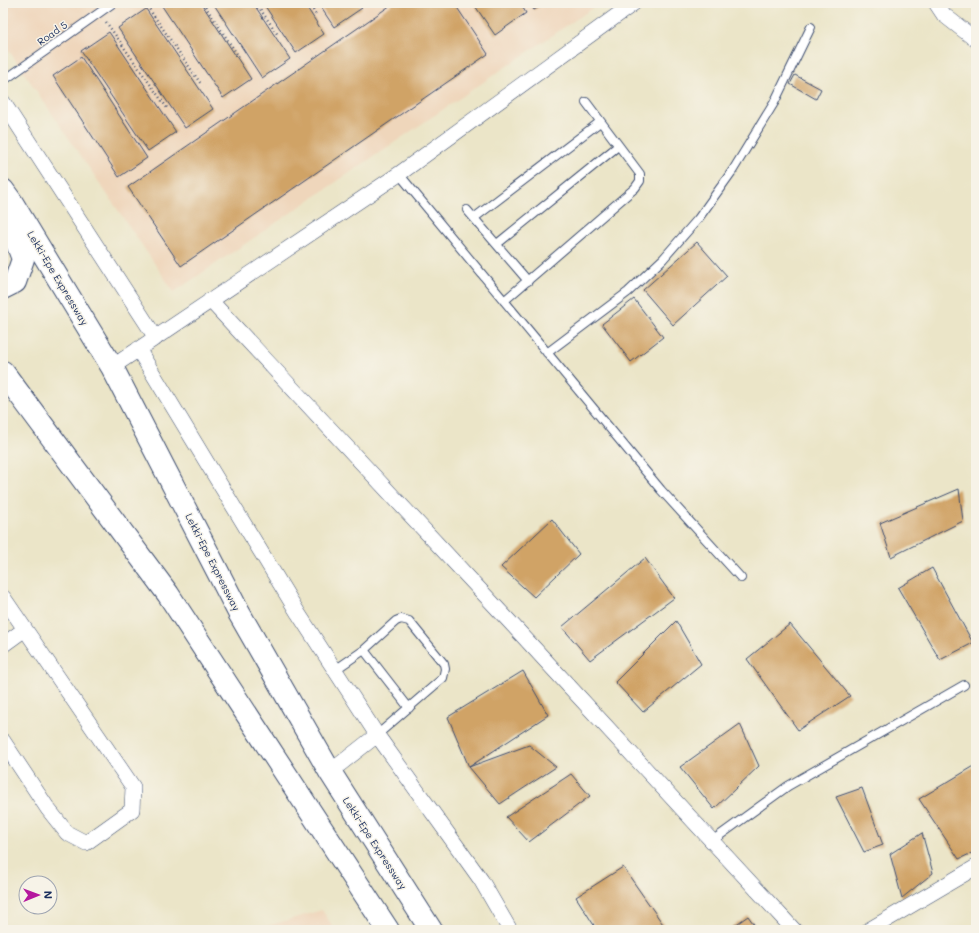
<svg xmlns="http://www.w3.org/2000/svg" width="979" height="933" font-family="Mali,sans-serif">
	<style>
		.built { fill: #efd6bb }
		.building { fill: #d0a366 }
		.lines { fill: none; stroke-linecap: round; stroke-linejoin: round }
		.lane-casing { stroke: #3a4a6e; stroke-width: 10 }
		.street-casing { stroke: #3a4a6e; stroke-width: 16 }
		.highway-casing { stroke: #3a4a6e; stroke-width: 24 }
		.path { stroke: #3a4a6e; stroke-width: 2.5; stroke-dasharray: 1 3; stroke-linecap: butt }
		.lane { stroke: #fff; stroke-width: 8 }
		.street { stroke: #fff; stroke-width: 15 }
		.highway { stroke: #fff; stroke-width: 22 }
		.labels { text-anchor: middle; stroke-width: 3; stroke-linejoin: round; paint-order: stroke }
		.street-label { font-size: 10px; fill: #1b2f5e; stroke: #f7f3e8 }
	</style>
	<rect width="100%" height="100%" fill="#f7f3e8"/>
	<filter id="ink" filterUnits="userSpaceOnUse"><feTurbulence type="fractalNoise" baseFrequency=".025" numOctaves="2"/><feDisplacementMap in="SourceGraphic" scale="8" xChannelSelector="R" yChannelSelector="G"/><feConvolveMatrix kernelMatrix="1 2 1 2 8 2 1 2 1" color-interpolation-filters="sRGB"/></filter>
	<filter id="wash" filterUnits="userSpaceOnUse"><feTurbulence type="fractalNoise" baseFrequency=".012" numOctaves="4" result="noise"/><feDisplacementMap in="SourceGraphic" scale="16" xChannelSelector="R" yChannelSelector="G"/><feGaussianBlur stdDeviation="0.9" result="paint"/><feColorMatrix in="noise" values="0 0 0 0 0 0 0 0 0 0 0 0 0 0 0 0 0 1.4 0 .05"/><feComposite in="paint" operator="in"/></filter>
	<g filter="url(#wash)">
		<rect width="100%" height="100%" fill="#ebe5c8"/>
		<path class="built" d="M3 3H600L174 292 3 42Z
			M322 910 335 930H254Z"/>
		<g id="blocks">
			<path class="building" d="M160 3H201L251 79 223 98Z
				M213 3H253L290 59 262 78Z
				M263 3H304L324 34 296 53Z
				M318 3H358L362 8 334 27Z
				M394 3H454L488 54 181 266 128 187Z
				M473 3H520L526 13 495 35Z
				M529 3H545L534 10Z
				M146 9 213 109 185 128 118 28Z
				M109 32 176 132 148 151 81 51Z
				M81 57 147 158 119 177 53 76Z
				M795 75 821 89 816 99 790 84Z
				M697 242 727 276 673 325 643 290Z
				M634 299 663 337 631 362 602 324Z
				M959 489 963 521 891 557 880 523Z
				M552 519 579 554 534 597 501 567Z
				M645 558 674 598 590 660 562 627Z
				M932 568 973 643 940 660 898 588Z
				M676 621 701 664 643 712 615 682Z
				M790 624 850 696 798 730 747 659Z
				M523 671 548 715 469 767 529 745 556 767 500 804 469 767 448 717Z
				M740 724 759 766 714 809 680 767Z
				M976 765V851L959 859 919 799Z
				M571 774 590 796 529 842 506 817Z
				M862 788 883 845 864 852 836 797Z
				M922 833 933 873 902 898 890 854Z
				M623 867 667 930H597L576 897Z
				M748 916 758 930H728Z"/>
		</g>
	</g>
	<g filter="url(#ink)">
		<use href="#blocks" fill-opacity="0" stroke="#3a4a6e" stroke-width="1"/>
		<g class="lines">
			<g class="lane-casing">
				<path id="lane" d="M3 81 113 3
					M399 174 661 490 741 578
					M467 210 528 281
					M474 218 600 122
					M497 244 618 146
					M504 301 635 188 640 181V174L586 102
					M547 353 628 292 663 259 698 219 733 170 774 103 811 27
					M364 650 409 708
					M335 670 364 650 396 621 401 619 409 621 444 664 445 669 443 678 377 735
					M712 841 788 786 964 685"/>
			</g>
			<g class="street-casing">
				<path id="street" d="M936 3 944 15 976 40
					M3 102 156 338
					M210 300 509 621 794 930
					M138 349 298 613 377 735 481 880 510 930
					M112 367 399 174 634 3
					M3 597 133 787 132 810 86 843 67 833 48 809 3 741
					M3 645 25 629
					M330 772 377 735
					M869 930 976 867"/>
			</g>
			<g class="highway-casing">
				<path id="highway" d="M3 190 11 201 112 367 239 613 330 772 431 930
					M3 220 15 238 23 259 15 282 3 288
					M3 372 168 594 388 930"/>
			</g>
			<path class="path" d="M145 3 201 84
				M203 3 239 57
				M256 3 278 35
				M309 3 316 15
				M106 22 167 108"/>
			<use href="#lane" class="lane"/>
			<use href="#street" class="street"/>
			<use href="#highway" class="highway"/>
		</g>
	</g>
	<g class="labels">
		<g class="street-label">
			<text transform="translate(52 33) rotate(-35)" y="4">Road 5</text>
			<text transform="translate(58 278) rotate(59)" y="4">Lekki-Epe Expressway</text>
			<text transform="translate(213 562) rotate(63)" y="4">Lekki-Epe Expressway</text>
			<text transform="translate(375 843) rotate(57)" y="4">Lekki-Epe Expressway</text>
		</g>
	</g>
	<rect width="979" height="933" fill="none" stroke="#f7f3e8" stroke-width="16"/>
	<g transform="translate(38 895) rotate(89)"><circle r="19" fill="#f7f3e8" stroke="#9fa5b1"/>
	<path d="M0-3L7 15L0 10L-7 15Z" fill="#b5179e"/>
	<text y="-6" font-size="11" font-weight="bold" text-anchor="middle" fill="#1b2f5e">N</text>
	</g>
</svg>
